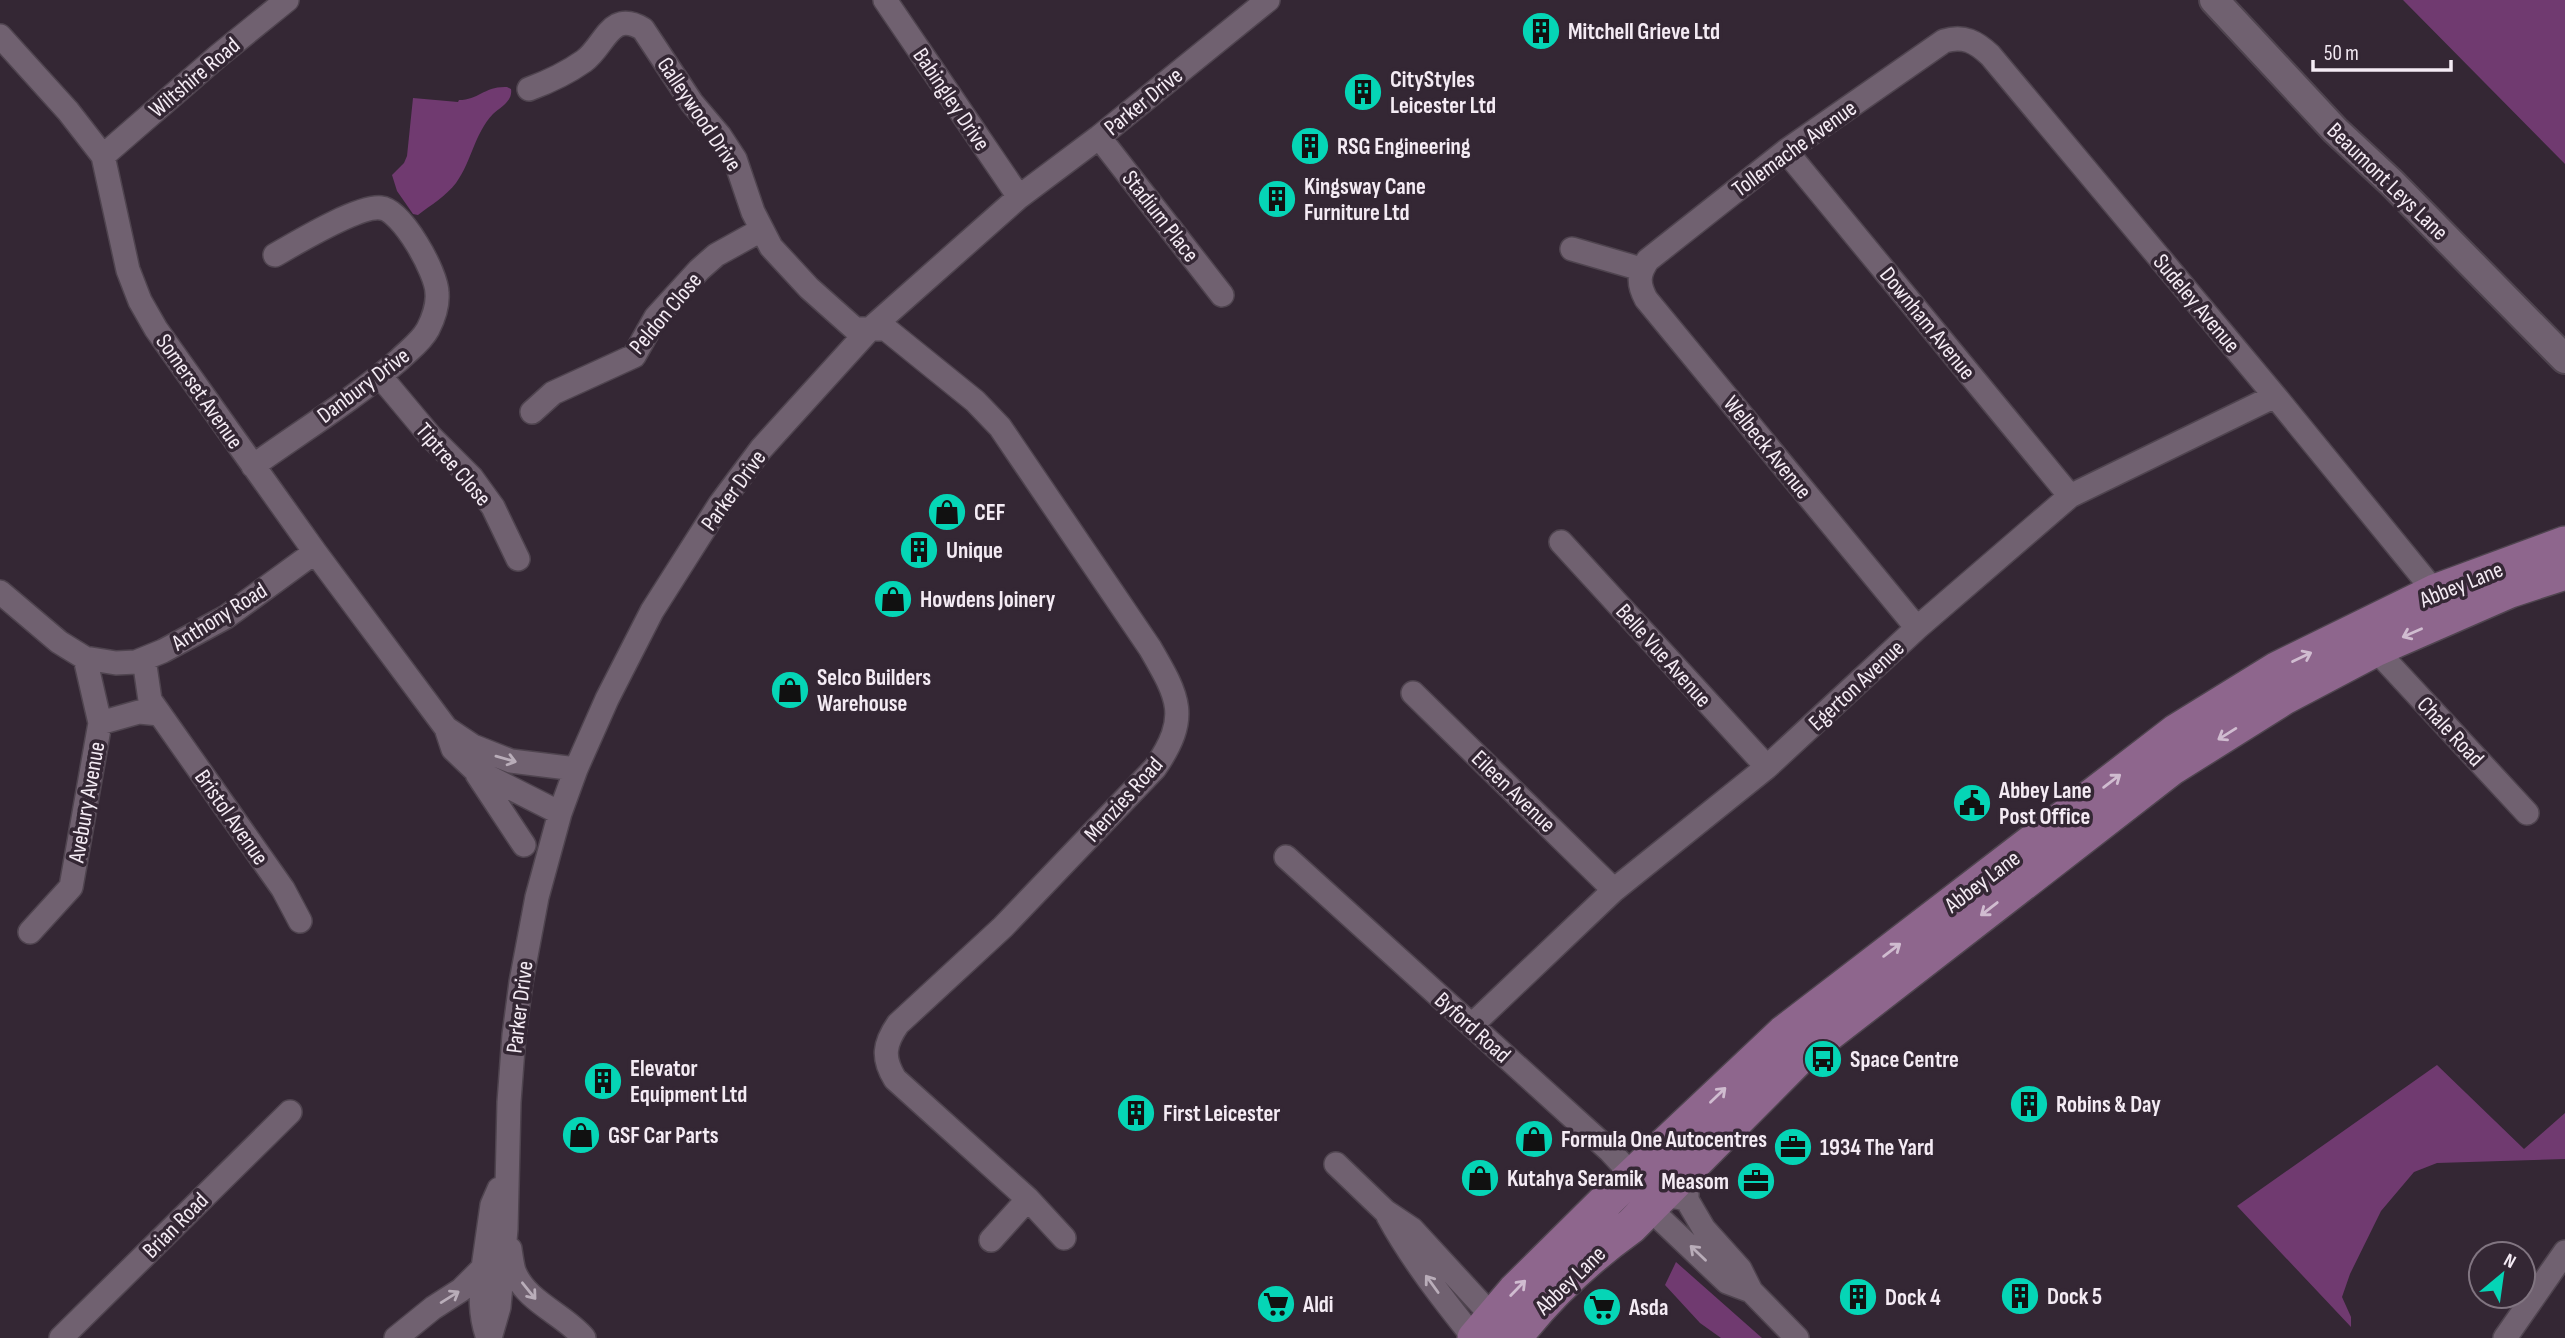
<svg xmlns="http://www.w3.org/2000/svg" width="2565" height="1338" font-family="'Sofia Sans Condensed',sans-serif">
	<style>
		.green { fill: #703a70 }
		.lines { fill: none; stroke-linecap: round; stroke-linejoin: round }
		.minor-casing { stroke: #4f444f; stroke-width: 26 }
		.tertiary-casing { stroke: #4f444f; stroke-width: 32 }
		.primary-casing { stroke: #4f444f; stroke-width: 38 }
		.minor { stroke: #706170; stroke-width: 23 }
		.tertiary { stroke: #706170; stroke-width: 28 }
		.primary { stroke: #8e668d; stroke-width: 35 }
		.oneway { stroke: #d0bcd0 }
		.oneway2 { stroke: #b9adb9 }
		.labels { text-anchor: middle; stroke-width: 7; stroke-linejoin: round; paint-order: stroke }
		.poi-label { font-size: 23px; font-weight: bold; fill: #f4ebf4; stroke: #342734; text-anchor: start }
		.street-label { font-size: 23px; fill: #f4ebf4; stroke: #342734 }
	</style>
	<rect width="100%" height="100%" fill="#342734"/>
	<path class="green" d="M2403 0H2565V164Z
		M507 87 511 89C513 101 501 107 493 114 474 134 472 161 456 183 446 196 431 205 418 215L413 214 397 191 392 175 404 163 407 156 413 98 458 102 459 100C479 100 484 86 507 87Z
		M2437 1065 2524 1149 2565 1113V1159L2437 1163 2414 1172 2381 1211 2350 1274 2342 1297 2351 1317V1327L2237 1206Z
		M1676 1262 1762 1338H1721L1700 1323 1665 1285Z"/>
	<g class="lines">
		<g class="minor-casing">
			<path id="minor" d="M885 0 1019 197
				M0 36 68 111 103 156 128 270 140 301 156 329 315 552 446 728 453 749 475 770 560 813
				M529 89C548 82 567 73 584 61 605 46 610 9 643 29L692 103 720 136 735 159 753 212 771 247 809 288 855 329H886L975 401 1000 427 1150 648C1179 698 1190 717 1155 768L1003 927 898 1024C884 1044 882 1058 895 1079L1028 1199 1064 1238
				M1099 137 1222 295
				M1786 151 2070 496
				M103 156 218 56 287 0
				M1572 249 1641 269
				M380 376 431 437 472 478 493 507 518 559
				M532 412 553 393 634 356 656 317 699 270 716 255 761 230
				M253 466C302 431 354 399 399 360 409 350 421 342 428 329 433 319 438 304 437 293 437 273 402 210 381 208 359 205 296 243 275 255
				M1561 542 1767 767
				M0 592 59 642 85 658 116 663 136 662 163 651 226 617 315 552
				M1917 628 1646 299C1638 284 1638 274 1648 260L1786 151 1944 41C1964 35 1976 42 1990 55L2275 396 2435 592
				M2375 649 2527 813
				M144 659 150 700 283 889 300 921
				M1413 693 1614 890
				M100 723 139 712 160 714
				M446 728 473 746 511 761 576 769
				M477 774 524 845
				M1286 857 1609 1150C1619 1161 1647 1192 1660 1196 1669 1198 1673 1194 1687 1200
				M30 932 71 887 100 723 85 658
				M1472 1025 1614 890 1767 767 1917 628 2070 496 2275 396
				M1336 1164 1385 1211 1412 1229 1493 1317 1491 1328
				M1687 1185V1200L1704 1229 1740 1269 1751 1291 1797 1338
				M1642 1198 1649 1208 1727 1282 1751 1291
				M1388 1216C1412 1260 1443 1299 1474 1338
				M991 1240 1028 1199
				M510 1249C511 1256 512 1264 514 1271 526 1302 564 1314 584 1338
				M483 1268C481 1293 479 1314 488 1338
				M61 1338 290 1112
				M396 1338 433 1308 461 1290 483 1268 492 1205 499 1189
				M490 1338 499 1307 506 1229 509 1102 514 1035 521 982 537 897 560 813 576 769 607 699 652 611 720 504 761 449 869 330 1019 197 1099 137 1268 0
				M2505 1338 2565 1252"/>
		</g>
		<g class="tertiary-casing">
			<path id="tertiary" d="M2214 0 2335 130 2392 183 2565 359"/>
		</g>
		<g class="primary-casing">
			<path id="primary" d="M1475 1338 1515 1291 1610 1197 1784 1033 2176 732 2278 669 2435 592 2565 544
				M1514 1338C1546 1296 1588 1257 1631 1226L1802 1054 2171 768 2284 697 2375 649 2510 590 2565 572"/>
		</g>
		<use href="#minor" class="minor"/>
		<use href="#tertiary" class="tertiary"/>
		<use href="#primary" class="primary"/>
	</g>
	<defs><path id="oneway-shaft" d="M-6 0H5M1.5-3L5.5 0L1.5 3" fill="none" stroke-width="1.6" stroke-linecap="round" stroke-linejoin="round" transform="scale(1.75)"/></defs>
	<g class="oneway">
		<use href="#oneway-shaft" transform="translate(2412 633) rotate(156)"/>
		<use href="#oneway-shaft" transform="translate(2302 657) rotate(-26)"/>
		<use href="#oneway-shaft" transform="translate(2227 734) rotate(148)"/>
		<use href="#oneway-shaft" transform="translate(2112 781) rotate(-37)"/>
		<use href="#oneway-shaft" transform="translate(1989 909) rotate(142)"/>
		<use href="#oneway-shaft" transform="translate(1892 950) rotate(-37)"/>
		<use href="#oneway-shaft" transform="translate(1718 1095) rotate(-44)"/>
		<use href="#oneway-shaft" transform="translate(1518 1288) rotate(-46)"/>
	</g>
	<g class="oneway2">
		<use href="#oneway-shaft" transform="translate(506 759) rotate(16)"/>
		<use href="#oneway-shaft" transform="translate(1698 1253) rotate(-136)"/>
		<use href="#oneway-shaft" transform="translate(1432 1284) rotate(-126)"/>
		<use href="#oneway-shaft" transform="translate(529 1291) rotate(51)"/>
		<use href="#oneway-shaft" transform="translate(450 1297) rotate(-32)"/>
	</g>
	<defs>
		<g id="building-disc" transform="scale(2.0125)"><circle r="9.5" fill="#05d5b6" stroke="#342734"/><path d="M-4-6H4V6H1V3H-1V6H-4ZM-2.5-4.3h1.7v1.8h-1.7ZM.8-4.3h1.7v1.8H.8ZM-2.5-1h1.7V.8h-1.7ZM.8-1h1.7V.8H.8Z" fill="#111"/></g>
		<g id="shop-disc" transform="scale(2.0125)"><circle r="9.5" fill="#05d5b6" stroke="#342734"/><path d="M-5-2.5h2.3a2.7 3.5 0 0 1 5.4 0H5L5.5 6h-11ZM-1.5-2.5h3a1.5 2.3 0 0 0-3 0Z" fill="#111"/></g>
		<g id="civic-disc" transform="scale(2.0125)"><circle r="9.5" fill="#05d5b6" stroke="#342734"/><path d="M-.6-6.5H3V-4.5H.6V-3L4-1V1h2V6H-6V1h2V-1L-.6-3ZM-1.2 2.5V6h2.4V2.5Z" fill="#111"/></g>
		<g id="bus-disc" transform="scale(2.0125)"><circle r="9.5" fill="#05d5b6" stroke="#342734"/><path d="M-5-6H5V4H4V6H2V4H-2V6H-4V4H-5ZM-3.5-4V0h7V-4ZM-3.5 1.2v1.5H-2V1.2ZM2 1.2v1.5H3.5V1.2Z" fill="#111"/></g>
		<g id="office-disc" transform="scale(2.0125)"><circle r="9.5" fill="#05d5b6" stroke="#342734"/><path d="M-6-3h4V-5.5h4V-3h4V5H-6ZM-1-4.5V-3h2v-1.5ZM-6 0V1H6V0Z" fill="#111"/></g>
		<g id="supermarket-disc" transform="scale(2.0125)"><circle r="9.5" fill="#05d5b6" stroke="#342734"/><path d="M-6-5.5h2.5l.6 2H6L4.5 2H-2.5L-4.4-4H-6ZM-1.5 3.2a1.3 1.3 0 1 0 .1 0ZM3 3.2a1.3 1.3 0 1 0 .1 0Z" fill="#111"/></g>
	</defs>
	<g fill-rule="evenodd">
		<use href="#building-disc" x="1541" y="31"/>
		<use href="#building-disc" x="1363" y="92"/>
		<use href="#building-disc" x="1310" y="146"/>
		<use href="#building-disc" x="1277" y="199"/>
		<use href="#shop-disc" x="947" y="512"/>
		<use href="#building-disc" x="919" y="550"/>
		<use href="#shop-disc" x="893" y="599"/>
		<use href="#shop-disc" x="790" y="690"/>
		<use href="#civic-disc" x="1972" y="803"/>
		<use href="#bus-disc" x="1823" y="1059"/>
		<use href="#building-disc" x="603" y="1081"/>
		<use href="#building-disc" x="2029" y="1104"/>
		<use href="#building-disc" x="1136" y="1113"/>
		<use href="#shop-disc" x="581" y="1135"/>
		<use href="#shop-disc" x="1534" y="1139"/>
		<use href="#office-disc" x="1793" y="1147"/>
		<use href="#shop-disc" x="1480" y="1178"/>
		<use href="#office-disc" x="1756" y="1181"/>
		<use href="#building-disc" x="2020" y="1296"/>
		<use href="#building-disc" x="1858" y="1297"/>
		<use href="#supermarket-disc" x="1276" y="1304"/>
		<use href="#supermarket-disc" x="1602" y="1307"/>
	</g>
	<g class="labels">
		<g class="poi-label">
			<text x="1568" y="39">Mitchell Grieve Ltd</text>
			<text x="1390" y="87">CityStyles<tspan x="1390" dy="26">Leicester Ltd</tspan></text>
			<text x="1337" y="154">RSG Engineering</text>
			<text x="1304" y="194">Kingsway Cane<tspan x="1304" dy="26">Furniture Ltd</tspan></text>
			<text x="974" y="520">CEF</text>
			<text x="946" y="558">Unique</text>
			<text x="920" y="607">Howdens Joinery</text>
			<text x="817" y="685">Selco Builders<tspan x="817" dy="26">Warehouse</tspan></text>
			<text x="1999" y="798">Abbey Lane<tspan x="1999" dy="26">Post Office</tspan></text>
			<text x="1850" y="1067">Space Centre</text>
			<text x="630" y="1076">Elevator<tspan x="630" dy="26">Equipment Ltd</tspan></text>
			<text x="2056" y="1112">Robins &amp; Day</text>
			<text x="1163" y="1121">First Leicester</text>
			<text x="608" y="1143">GSF Car Parts</text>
			<text x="1561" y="1147">Formula One Autocentres</text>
			<text x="1820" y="1155">1934 The Yard</text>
			<text x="1507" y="1186">Kutahya Seramik</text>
			<text x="1729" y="1189" text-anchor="end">Measom</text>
			<text x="2047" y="1304">Dock 5</text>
			<text x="1885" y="1305">Dock 4</text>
			<text x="1303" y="1312">Aldi</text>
			<text x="1629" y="1315">Asda</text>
		</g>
		<g class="street-label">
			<text transform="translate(194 77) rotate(-40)" y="8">Wiltshire Road</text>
			<text transform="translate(952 99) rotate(56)" y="8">Babingley Drive</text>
			<text transform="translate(1143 101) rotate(-39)" y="8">Parker Drive</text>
			<text transform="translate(700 114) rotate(56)" y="8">Galleywood Drive</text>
			<text transform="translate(1794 148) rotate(-36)" y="8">Tollemache Avenue</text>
			<text transform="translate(2388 181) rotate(44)" y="8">Beaumont Leys Lane</text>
			<text transform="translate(1161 216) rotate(52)" y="8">Stadium Place</text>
			<text transform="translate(2197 303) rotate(50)" y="8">Sudeley Avenue</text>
			<text transform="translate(665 313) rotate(-50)" y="8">Peldon Close</text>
			<text transform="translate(1928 323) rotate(51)" y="8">Downham Avenue</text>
			<text transform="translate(363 385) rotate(-37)" y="8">Danbury Drive</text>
			<text transform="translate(200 391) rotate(55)" y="8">Somerset Avenue</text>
			<text transform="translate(1768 447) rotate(51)" y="8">Welbeck Avenue</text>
			<text transform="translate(454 464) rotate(49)" y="8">Tiptree Close</text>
			<text transform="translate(733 490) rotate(-54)" y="8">Parker Drive</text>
			<text transform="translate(2461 584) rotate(-22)" y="8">Abbey Lane</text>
			<text transform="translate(219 616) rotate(-32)" y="8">Anthony Road</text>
			<text transform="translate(1664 655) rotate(48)" y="8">Belle Vue Avenue</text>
			<text transform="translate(1856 685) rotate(-43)" y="8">Egerton Avenue</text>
			<text transform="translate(2451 731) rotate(47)" y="8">Chale Road</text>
			<text transform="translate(1514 791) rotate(44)" y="8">Eileen Avenue</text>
			<text transform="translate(1123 799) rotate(-48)" y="8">Menzies Road</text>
			<text transform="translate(86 802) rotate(-80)" y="8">Avebury Avenue</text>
			<text transform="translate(232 817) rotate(55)" y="8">Bristol Avenue</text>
			<text transform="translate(1982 881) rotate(-37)" y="8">Abbey Lane</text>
			<text transform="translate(519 1007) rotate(-83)" y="8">Parker Drive</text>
			<text transform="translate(1473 1027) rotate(42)" y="8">Byford Road</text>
			<text transform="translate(175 1225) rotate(-45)" y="8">Brian Road</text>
			<text transform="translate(1570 1280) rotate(-44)" y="8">Abbey Lane</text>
		</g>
	</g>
	<g transform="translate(2502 1275) rotate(29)"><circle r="33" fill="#342734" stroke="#817581" stroke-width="2"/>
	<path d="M0-5L12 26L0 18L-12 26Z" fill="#05d5b6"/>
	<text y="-10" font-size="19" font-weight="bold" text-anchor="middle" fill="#f4ebf4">N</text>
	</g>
	<path d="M2313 60v10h138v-10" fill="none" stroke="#f4ebf4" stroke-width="3.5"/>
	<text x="2324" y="60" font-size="21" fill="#f4ebf4" stroke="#342734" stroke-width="5" paint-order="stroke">50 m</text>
</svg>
